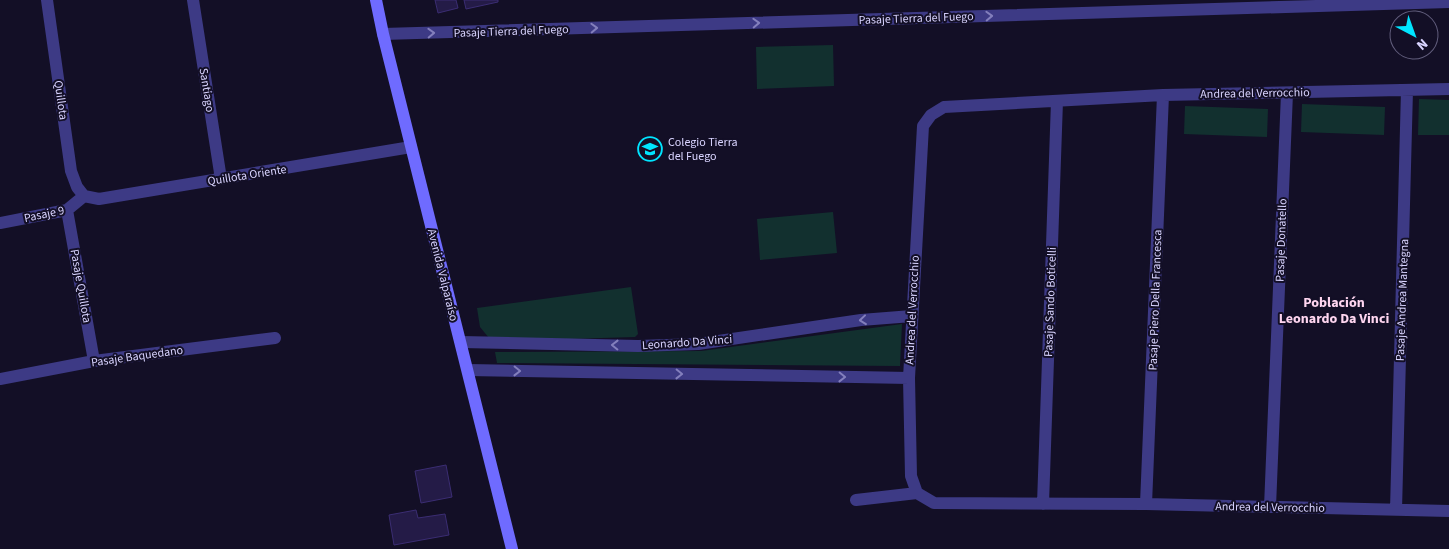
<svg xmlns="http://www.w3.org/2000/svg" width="1449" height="549" font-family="'Source Sans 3',sans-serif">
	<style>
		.green { fill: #12302f }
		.building { fill: #241b47; stroke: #3b2d73 }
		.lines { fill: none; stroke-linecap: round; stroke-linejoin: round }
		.minor { stroke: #3d3a85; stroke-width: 12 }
		.secondary { stroke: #6f6bff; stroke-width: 12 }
		.oneway { stroke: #837fbc }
		.labels { text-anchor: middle; stroke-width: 4; stroke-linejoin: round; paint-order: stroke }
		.street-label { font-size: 12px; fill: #d9d4ff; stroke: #130f26 }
		.poi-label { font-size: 12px; fill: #d9d4ff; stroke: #130f26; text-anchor: start }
		.neighbourhood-label { font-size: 14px; font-weight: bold; fill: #ffd6f0; stroke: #130f26 }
	</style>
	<rect width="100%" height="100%" fill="#130f26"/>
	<path class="green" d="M833 45 834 86 757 89 756 47Z
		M1419 99 1449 100V135H1418Z
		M1302 104 1385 107 1384 135 1301 132Z
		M1185 106 1268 109 1267 137 1184 134Z
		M833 212 837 253 760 260 757 219Z
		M631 287 638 334 635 337 569 339 489 338 480 327 477 308Z
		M902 324 900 366 497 363 495 352 701 351Z"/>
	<path class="building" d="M435 0H456L458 8 438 13Z
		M464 0H498V2L466 9Z
		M446 465 452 497 421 503 415 471Z
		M416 510 418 518 445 514 449 535 394 545 389 515Z"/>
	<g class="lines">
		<path class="minor" d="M47 0 71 171 77 187 84 196
			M193 0 221 179
			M383 34 1449 2
			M1449 89 1163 95 944 107 931 115 923 126 909 378 911 476 917 493 934 503 1146 504 1449 511
			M84 196 99 199 411 147
			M67 210 94 361
			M0 223 67 210 84 196
			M461 342 638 346 698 344 861 320 912 316
			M468 370 909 378
			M0 379 94 361 275 338
			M856 500 917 493
			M1043 504 1057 101
			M1146 504 1163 95
			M1270 507 1287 93
			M1396 510 1407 90"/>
		<path class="secondary" d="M376 0 383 34 512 549"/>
	</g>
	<defs><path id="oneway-chevron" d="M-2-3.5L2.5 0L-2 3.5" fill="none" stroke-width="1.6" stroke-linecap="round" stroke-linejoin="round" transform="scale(1.25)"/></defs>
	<g class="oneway">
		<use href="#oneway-chevron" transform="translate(989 16) rotate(-2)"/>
		<use href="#oneway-chevron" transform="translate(756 23) rotate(-2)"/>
		<use href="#oneway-chevron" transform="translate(594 28) rotate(-2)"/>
		<use href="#oneway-chevron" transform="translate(431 33) rotate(-2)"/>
		<use href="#oneway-chevron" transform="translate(863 320) rotate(174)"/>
		<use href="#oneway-chevron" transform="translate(615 345) rotate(-179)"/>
		<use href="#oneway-chevron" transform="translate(517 371) rotate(1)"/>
		<use href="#oneway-chevron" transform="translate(679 374) rotate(1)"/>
		<use href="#oneway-chevron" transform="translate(842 377) rotate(1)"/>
	</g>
	<defs>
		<g id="school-ring" transform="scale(1.25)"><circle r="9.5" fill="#130f26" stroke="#00e5ff" stroke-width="1.5"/><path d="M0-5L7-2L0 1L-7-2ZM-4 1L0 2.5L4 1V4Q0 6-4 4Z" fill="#00e5ff"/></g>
	</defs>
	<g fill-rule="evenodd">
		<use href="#school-ring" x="650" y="149"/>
	</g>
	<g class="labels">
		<g class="street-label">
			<text transform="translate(916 18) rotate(-2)" y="4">Pasaje Tierra del Fuego</text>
			<text transform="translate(511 31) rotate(-2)" y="4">Pasaje Tierra del Fuego</text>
			<text transform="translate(207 90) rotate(81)" y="4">Santiago</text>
			<text transform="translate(1255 93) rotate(-1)" y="4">Andrea del Verrocchio</text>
			<text transform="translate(61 100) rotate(82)" y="4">Quillota</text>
			<text transform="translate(247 175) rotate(-9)" y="4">Quillota Oriente</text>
			<text transform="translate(44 214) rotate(-12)" y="4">Pasaje 9</text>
			<text transform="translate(1281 240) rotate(-88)" y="4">Pasaje Donatello</text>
			<text transform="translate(443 275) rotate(76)" y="4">Avenida Valparaíso</text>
			<text transform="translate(81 286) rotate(80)" y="4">Pasaje Quillota</text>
			<text transform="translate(1155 300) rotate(-88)" y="4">Pasaje Piero Della Francesca</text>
			<text transform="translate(1402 300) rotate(-88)" y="4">Pasaje Andrea Mantegna</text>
			<text transform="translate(1050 302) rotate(-88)" y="4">Pasaje Sando Boticelli</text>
			<text transform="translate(912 310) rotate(-87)" y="4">Andrea del Verrocchio</text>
			<text transform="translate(687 342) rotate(-4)" y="4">Leonardo Da Vinci</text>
			<text transform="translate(137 356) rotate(-8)" y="4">Pasaje Baquedano</text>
			<text transform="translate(1270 507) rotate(1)" y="4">Andrea del Verrocchio</text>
		</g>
		<g class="poi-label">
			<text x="668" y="146">Colegio Tierra<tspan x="668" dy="14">del Fuego</tspan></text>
		</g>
		<g class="neighbourhood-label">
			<text x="1334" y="307">Población<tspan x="1334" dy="16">Leonardo Da Vinci</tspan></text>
		</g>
	</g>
	<g transform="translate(1414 35) rotate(139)"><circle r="24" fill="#130f26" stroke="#625e7d"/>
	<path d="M0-4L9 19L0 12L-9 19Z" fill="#00e5ff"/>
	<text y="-8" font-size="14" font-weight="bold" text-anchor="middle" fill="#d9d4ff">N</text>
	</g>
</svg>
